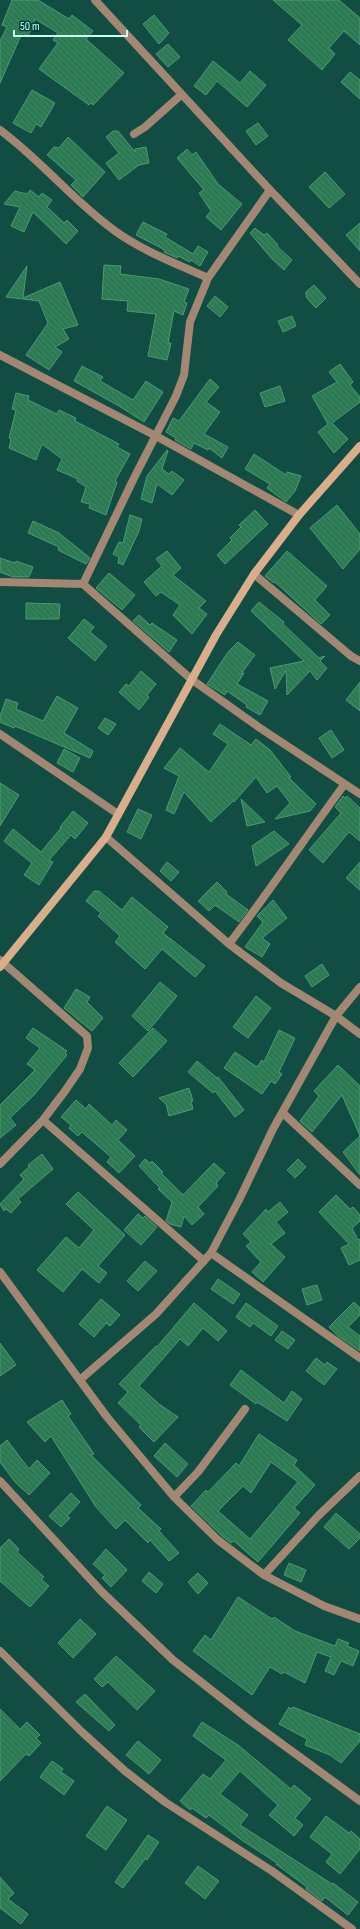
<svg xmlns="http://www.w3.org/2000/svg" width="360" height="1929" font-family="'Sofia Sans Condensed',sans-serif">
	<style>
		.building { fill: url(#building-back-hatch); stroke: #4b9b70; fill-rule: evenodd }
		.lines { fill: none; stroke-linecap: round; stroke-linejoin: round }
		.street { stroke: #a48772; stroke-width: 8 }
		.secondary { stroke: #daad8b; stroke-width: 8 }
	</style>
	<defs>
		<pattern id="building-back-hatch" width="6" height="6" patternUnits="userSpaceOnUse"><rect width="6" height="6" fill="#2e8057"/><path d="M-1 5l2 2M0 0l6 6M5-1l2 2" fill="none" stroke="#366650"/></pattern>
	</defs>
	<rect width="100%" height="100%" fill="#114d42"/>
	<path class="building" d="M12 0H38L69 19 72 15 93 31 86 39 124 73 93 105 91 103 89 105 39 69 58 43 53 40 58 33 35 19 28 36 22 33 0 83V41L7 27 2 25Z
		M273 0H339L360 18V45L344 31 329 48 335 54 322 70 288 40 302 25Z
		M154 15 169 33 159 44 143 24Z
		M168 44 180 57 168 67 156 54Z
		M213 61 240 83 250 71 266 85 247 107 217 81 206 95 194 86Z
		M350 72 360 80V99L341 82Z
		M32 90 55 103 41 127 36 124 31 133 13 123Z
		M258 123 268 136 256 145 246 131Z
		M113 131H118L135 152V149L146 147 149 163 139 165 119 180 106 163 119 153 106 137Z
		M68 137 105 172 83 197 71 185 76 180 47 155 54 147 59 148Z
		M187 149 192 155 196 152 218 184 242 204 221 230 206 217 211 211 199 193 204 190 177 158Z
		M325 172 345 194 329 208 309 187Z
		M30 190 39 197 42 193 52 200 47 207 64 223 67 220 78 231 66 244 33 212 24 232 11 226 20 207 4 204 15 191 27 194Z
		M143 222 167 234 165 237 193 254 198 246 208 252 200 266 191 260 190 262 178 256 177 258 164 252 165 250 136 235Z
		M360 223V251L346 235Z
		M255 228 264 235 267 233 278 245 277 246 292 260 284 270 272 259 250 233Z
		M104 265 121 266 120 274 159 279 189 289 184 302 187 303 183 315 174 311 168 343H171L167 360 148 356 156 314 127 311 128 301 102 299Z
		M27 266 23 298 60 282 78 325 63 329 69 339 55 347 62 352 49 370 26 355 48 323 39 301 6 297Z
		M314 285 326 298 316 308 306 297V292Z
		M215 296 228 307 220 317 207 306Z
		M292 316 296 326 283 332 278 321Z
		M340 364 353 382 350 385 360 397V402L332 423 348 439 334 453 318 432 328 424 312 396 337 382 329 372Z
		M82 366 103 377 100 381 133 400 146 381 163 392 144 422 119 406 74 381Z
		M210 379 219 387 206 402 220 412 204 434 228 447 222 458 209 448 208 450 194 443 191 449 175 440 176 438 166 432 173 418 179 421Z
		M280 386 285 401 265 407 260 393Z
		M16 393 29 396 28 400 57 414 59 410 76 418 75 421 119 444 117 447 130 454 115 481 117 482 106 515 89 508 90 504 81 502 86 487 77 481 78 479 57 470 62 459 42 444 36 460 9 448 11 439 9 438 16 410 12 409Z
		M167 450 168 451 162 469 169 474 172 471 184 480 172 495 157 484 152 503 141 499 147 476Z
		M254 454 286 475 287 472 301 476 295 491 286 502 267 488 270 484 245 469Z
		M337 505 360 534V549L343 569 310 528Z
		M255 510 268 524 225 564 217 555 232 540 230 538 241 527 239 525Z
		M130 515 142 519 139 531 123 565 118 563 119 557 113 554 119 542 123 543Z
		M33 521 59 533 90 558 86 564 58 550 59 547 28 533Z
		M167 551 181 568 173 575 206 601 199 608 207 614 192 634 173 615 180 605 161 592 156 596 144 582 162 566 156 559Z
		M287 551 327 586 315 600 330 615 321 624 275 582 274 583 265 576Z
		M0 558 15 563 16 561 33 567 29 577H13L0 572Z
		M109 573 135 595 122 610 96 588Z
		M259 602 284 622 283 624 319 658 325 656 320 661 327 668 317 680 310 671 287 695 286 670 275 689 270 668 304 661 251 611Z
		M26 603 60 604 59 619H26Z
		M139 615 150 625 152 623 177 640 169 652 133 621Z
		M84 619 94 627 90 632 107 646 95 661 68 638Z
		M238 642 255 655 241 674 244 673 237 684 268 701 260 715 246 707 247 705 227 691 225 695 207 684 228 652Z
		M141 671 156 684 147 695 149 697 139 710 119 692 126 684 129 686Z
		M360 682V711L346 700Z
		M57 696 78 708 64 733 93 751 90 758 15 726 14 728 0 722V716L6 699 18 703 16 709 43 721Z
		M105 718 116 724 108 735 98 728Z
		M220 724 251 745 256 739 270 750 291 777 289 778 316 804 310 811 275 819 290 803 277 786 267 793 256 777 234 802 233 801 211 822 184 792 174 814 166 810 179 776 164 768 180 748 209 772 228 744 213 734Z
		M331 730 344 750 332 758 319 738Z
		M64 749 80 758 73 772 57 763Z
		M0 783 19 795 0 826Z
		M343 796 345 798 347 796 360 808V841L349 832 323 863 309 850 341 813 335 807Z
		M241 799 265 822 247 826Z
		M138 809 152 815 141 839 127 832Z
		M73 811 88 823 75 839 71 835 49 860 53 862 39 885 24 875 32 863 4 841 13 829 41 852 61 828 60 827Z
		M274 831 289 844 256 866 252 846Z
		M167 862 179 872 171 881 160 871Z
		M360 862V890L346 878Z
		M217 882 227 892 226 894 248 910 239 922 215 905 209 911 198 901Z
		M94 891H99L122 910 132 897 168 927 163 933 205 966 195 977 162 949 145 969 115 942 120 936 98 916 101 913 86 901Z
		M273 900 287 918 262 938 270 944 262 957 245 947 263 922 257 916Z
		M322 964 329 975 312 987 305 976Z
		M160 982 177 996 148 1031 132 1016Z
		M76 989 90 997 87 1002 103 1018 92 1031 64 1008Z
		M256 996 271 1008 248 1038 233 1027Z
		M33 1028 67 1051 65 1053 67 1055 34 1095 10 1118 16 1125 0 1138V1105L35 1070 27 1064 40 1048 26 1038Z
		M153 1028 167 1041 133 1077 119 1063Z
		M279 1030 295 1038 279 1072 282 1074 275 1084 271 1081 262 1094 224 1068 235 1052 257 1067 262 1060 264 1062Z
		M197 1061 217 1078 218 1077 244 1110 235 1117 215 1091 213 1093 188 1072Z
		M338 1065 360 1086V1175L343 1152 360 1136 342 1095 312 1132 300 1121 319 1096 314 1091Z
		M189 1088 193 1101H191L193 1109 169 1116 166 1104 159 1098Z
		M76 1100 86 1109 89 1104 112 1125 116 1120 127 1130 118 1140 135 1156 119 1173 107 1162 111 1157 82 1132 78 1136 69 1128 71 1125 61 1117Z
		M42 1154 53 1169 18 1199 21 1202 11 1213 6 1209 4 1211 0 1204 24 1179 20 1175 29 1167 28 1165Z
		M145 1159 150 1163 152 1161 163 1172 161 1173 183 1195 214 1163 225 1173 216 1183 218 1186 198 1207 204 1214 192 1225 184 1216 181 1227 170 1224 166 1221 172 1202 158 1189 160 1188 139 1166Z
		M298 1159 306 1167 295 1178 287 1170Z
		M78 1192 125 1235 98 1266 107 1273 99 1283 82 1269 63 1292 37 1270 66 1237 79 1248 94 1230 66 1204Z
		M336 1195 350 1209 353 1207 360 1215V1221L352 1228 358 1240 360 1239V1260L349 1265 341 1248 349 1244 319 1212Z
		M280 1202 288 1212 276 1222 285 1233 271 1244 285 1257 263 1282 252 1272 261 1262 246 1246 251 1242 243 1234 266 1209 268 1212Z
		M138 1214 143 1218 145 1216 157 1227 141 1245 124 1230Z
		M145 1261 157 1271 138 1291 127 1281Z
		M218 1279 240 1294 233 1304 211 1289Z
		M317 1285 322 1300 307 1305 302 1289Z
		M101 1299 120 1315 110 1326 106 1323 94 1337 79 1324Z
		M354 1302 360 1308V1315L348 1327 360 1336V1351L338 1336 329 1327Z
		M194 1303 227 1331 218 1341 203 1328 188 1346 180 1339 139 1386 159 1404 178 1417 154 1442 139 1427 141 1425 118 1403 128 1392 119 1384 156 1346 157 1347Z
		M246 1303 278 1326 271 1336 253 1323 250 1327 236 1317Z
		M282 1331 295 1340 288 1349 275 1340Z
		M0 1343 16 1365 0 1376Z
		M316 1358 325 1365 327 1362 337 1369 324 1385 306 1371Z
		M241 1370 284 1403 292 1391 302 1399 287 1421 257 1402 256 1404 230 1385Z
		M62 1400 71 1414 68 1416 94 1454 91 1455 141 1505 138 1508 161 1529 159 1531 179 1553 169 1561 150 1540 148 1543 125 1520 116 1529 96 1507 51 1436 45 1442 27 1422Z
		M259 1434 297 1460 294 1465 315 1485 294 1508 300 1513 258 1562 234 1541 231 1543 222 1536 191 1506 206 1490 208 1492 236 1463 239 1466ZM271 1462 298 1482 250 1539 218 1511 243 1486 251 1493Z
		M7 1440 29 1469 37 1460 50 1473 29 1495 15 1482 0 1462V1446Z
		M165 1443 188 1464 177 1477 154 1456Z
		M71 1493 80 1502 67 1516 70 1518 61 1527 49 1516Z
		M336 1513 360 1534V1538L349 1549 324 1527Z
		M9 1539 19 1549 17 1552 44 1577 41 1579 49 1586 30 1607 0 1581V1548Z
		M106 1549 127 1570 111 1587 102 1578 105 1575 93 1564Z
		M289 1563 306 1570 301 1582 284 1575Z
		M149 1572 163 1584 156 1593 142 1581Z
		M198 1573 208 1583 198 1594 188 1582Z
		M238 1597 272 1619 274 1617 295 1631 335 1646 338 1639 349 1643 347 1646 359 1651 353 1666 341 1661 334 1675 325 1671 331 1657 317 1652 305 1683 284 1672 282 1674 270 1667 252 1695 193 1651 205 1635 211 1640Z
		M80 1619 96 1634 73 1658 58 1643Z
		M116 1656 155 1691 137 1710 108 1682 102 1687 94 1679Z
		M85 1694 115 1725 109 1731 76 1702Z
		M289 1707 291 1709 293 1707 360 1734V1741L341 1763 330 1755 305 1745 307 1739 279 1724Z
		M0 1709 20 1729 27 1722 40 1735 36 1738 41 1743 29 1756 26 1754 0 1781Z
		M202 1722 238 1745 291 1789 294 1785 311 1799 295 1818 303 1825 294 1836 269 1815 278 1805 240 1771 220 1794 248 1815 240 1825 332 1884 333 1883 358 1902 348 1915 325 1897 322 1901 306 1889 307 1887 276 1864 277 1863 243 1841 209 1815 206 1818 192 1808 190 1810 180 1801 203 1774 210 1779 226 1760 193 1736Z
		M138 1741 161 1760 149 1774 126 1755Z
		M52 1761 63 1769 61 1772 74 1781 64 1795 40 1777Z
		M107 1806 127 1820 106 1850 86 1836Z
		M326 1816 349 1833 351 1831 360 1839V1849L340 1874 326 1862 332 1854 310 1837Z
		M148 1835 159 1842 147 1860 146 1858 123 1888 115 1882Z
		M198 1866 219 1881 205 1899 185 1883Z
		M0 1877 14 1893 8 1899 28 1914 21 1924 0 1908Z"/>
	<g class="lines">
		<path class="street" d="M95 0 270 190 360 284
			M0 130C41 160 73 201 115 231 143 251 177 264 208 278
			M134 134 145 127 181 95
			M0 355 156 436 299 515
			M254 574 351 656 360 661
			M0 582 83 584 191 679 260 728 360 794
			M83 584 135 476 176 396 184 375 190 322 208 278 270 190
			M0 734 118 814
			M106 837 229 944 281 983 336 1016 360 1034
			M229 944C269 892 305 838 344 785
			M0 960 87 1036 88 1048 80 1069 65 1091 43 1120 0 1164
			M283 1113 360 1185
			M43 1120 204 1261
			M211 1253 360 1358
			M0 1272 107 1417 174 1497 218 1540 264 1575 324 1606 360 1619
			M81 1379 156 1314 211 1253 240 1198 273 1129 336 1016 360 987
			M0 1481 102 1592 173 1660 252 1722 360 1801
			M174 1497 198 1472 245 1409
			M264 1575 319 1515 360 1476
			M0 1651 82 1732 125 1771 165 1802 272 1871 352 1929"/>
		<path class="secondary" d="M0 967 106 837 216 635 254 574 299 515 360 446"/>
	</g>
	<path d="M14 30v6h113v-6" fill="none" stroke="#ccfcf0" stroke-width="2"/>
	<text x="20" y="30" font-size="12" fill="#ccfcf0" stroke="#014238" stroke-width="3" paint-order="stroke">50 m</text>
</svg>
